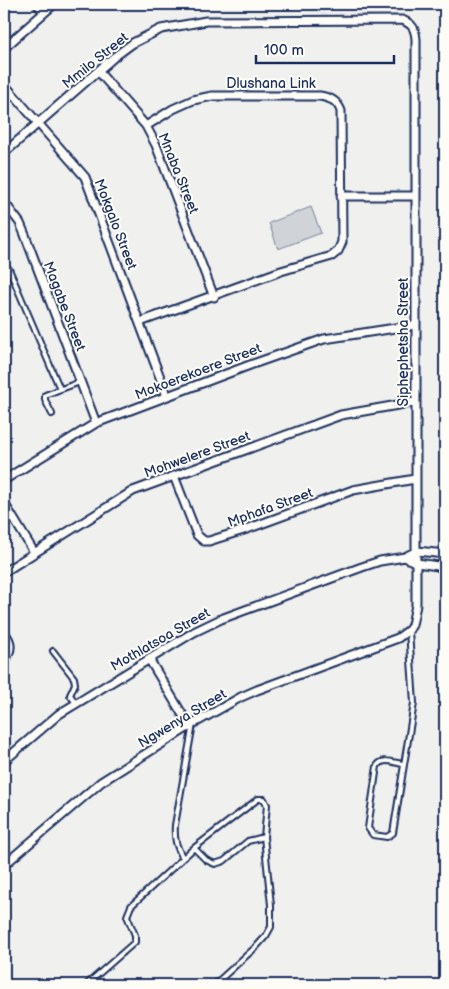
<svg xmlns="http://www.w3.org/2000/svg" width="449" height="989" font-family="'Balsamiq Sans',sans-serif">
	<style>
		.green { fill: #d0d3d8; stroke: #76819b }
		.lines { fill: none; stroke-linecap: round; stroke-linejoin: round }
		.service-casing { stroke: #1b2f5e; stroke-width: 8 }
		.minor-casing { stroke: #1b2f5e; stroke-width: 11 }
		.secondary-casing { stroke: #1b2f5e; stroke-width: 14 }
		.service { stroke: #fdfcf7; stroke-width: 4 }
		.minor { stroke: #fdfcf7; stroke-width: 7 }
		.secondary { stroke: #fdfcf7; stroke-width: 10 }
		.labels { text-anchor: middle; stroke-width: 4; stroke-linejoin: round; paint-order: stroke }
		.street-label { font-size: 14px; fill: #1b2f5e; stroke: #fdfcf7 }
	</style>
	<rect width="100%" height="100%" fill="#f0f0ee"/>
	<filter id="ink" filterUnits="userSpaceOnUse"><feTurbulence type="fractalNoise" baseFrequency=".02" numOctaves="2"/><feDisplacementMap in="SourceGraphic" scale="10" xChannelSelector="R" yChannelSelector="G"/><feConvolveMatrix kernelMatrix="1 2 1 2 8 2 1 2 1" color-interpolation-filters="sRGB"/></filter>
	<g filter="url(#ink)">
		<path class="green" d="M311 207 321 233 278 249 269 223Z"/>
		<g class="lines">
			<g class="service-casing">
				<path id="service" d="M4 265 9 269 60 389
					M52 414 45 400V395L80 382
					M53 651 74 678 75 684 70 695 76 703
					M403 764C394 763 382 757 377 766L368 828 373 835 387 837 393 833 414 703 409 631
					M194 848 258 799H264L267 805 264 837
					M183 858C176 846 174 839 175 825L193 724
					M86 985 135 942V935L127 916 131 906 194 848 206 860 215 864 224 861 248 841 264 837 271 905V927L266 936 257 946 214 985"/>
			</g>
			<g class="minor-casing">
				<path id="minor" d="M37 4 44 12
					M4 48 54 4
					M98 71 146 126 156 145 214 297
					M4 84 85 177 167 396
					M4 153 114 57 133 43 161 29 206 21 402 20C413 24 415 29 416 39V605L412 625 409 630 398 638 257 690 241 697 193 724 101 782 4 865
					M341 196H416
					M4 202 20 223 25 235 96 423
					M140 322 281 271 332 256 338 251 342 242 341 111C337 100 330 98 320 96H212L193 100 173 109 146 126
					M174 476 197 535 204 541H209L247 529 353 490 415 479
					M4 480 96 423 250 365 324 339 415 325
					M4 503 34 552
					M405 557 417 563 445 567
					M4 572 133 491 341 415 415 402
					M4 633C13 642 11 652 4 662
					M149 659 190 727
					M4 761 59 714 194 632 221 619 362 567 380 561 405 557 417 551 445 554"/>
			</g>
			<g class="secondary-casing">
				<path id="secondary" d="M441 566 445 570"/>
			</g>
			<use href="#service" class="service"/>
			<use href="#minor" class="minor"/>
			<use href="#secondary" class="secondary"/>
		</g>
	</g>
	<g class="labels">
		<g class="street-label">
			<text transform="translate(95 60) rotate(-39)" y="5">Mmilo Street</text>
			<text x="271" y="88">Dlushana Link</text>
			<text transform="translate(179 173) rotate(68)" y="5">Mnaba Street</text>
			<text transform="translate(116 224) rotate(69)" y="5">Mokgalo Street</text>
			<text transform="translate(65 306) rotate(69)" y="5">Magabe Street</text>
			<text transform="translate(403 342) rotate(-90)" y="5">Siphephetsha Street</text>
			<text transform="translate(198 371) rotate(-21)" y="5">Mokoerekoere Street</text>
			<text transform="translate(197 454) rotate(-20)" y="5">Mohwelere Street</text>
			<text transform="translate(270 507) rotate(-20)" y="5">Mphafa Street</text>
			<text transform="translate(160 639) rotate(-30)" y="5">Mothlatsoa Street</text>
			<text transform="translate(182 718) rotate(-31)" y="5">Ngwenya Street</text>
		</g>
	</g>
	<rect width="449" height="989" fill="none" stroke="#fdfcf7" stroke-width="20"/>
	<rect x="10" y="10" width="429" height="969" fill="none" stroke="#1b2f5e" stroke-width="2" filter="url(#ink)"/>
	<path d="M256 55v8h138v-8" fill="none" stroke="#1b2f5e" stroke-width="2.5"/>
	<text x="264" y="55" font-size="15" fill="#1b2f5e" stroke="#fdfcf7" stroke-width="4" paint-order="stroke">100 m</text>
</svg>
